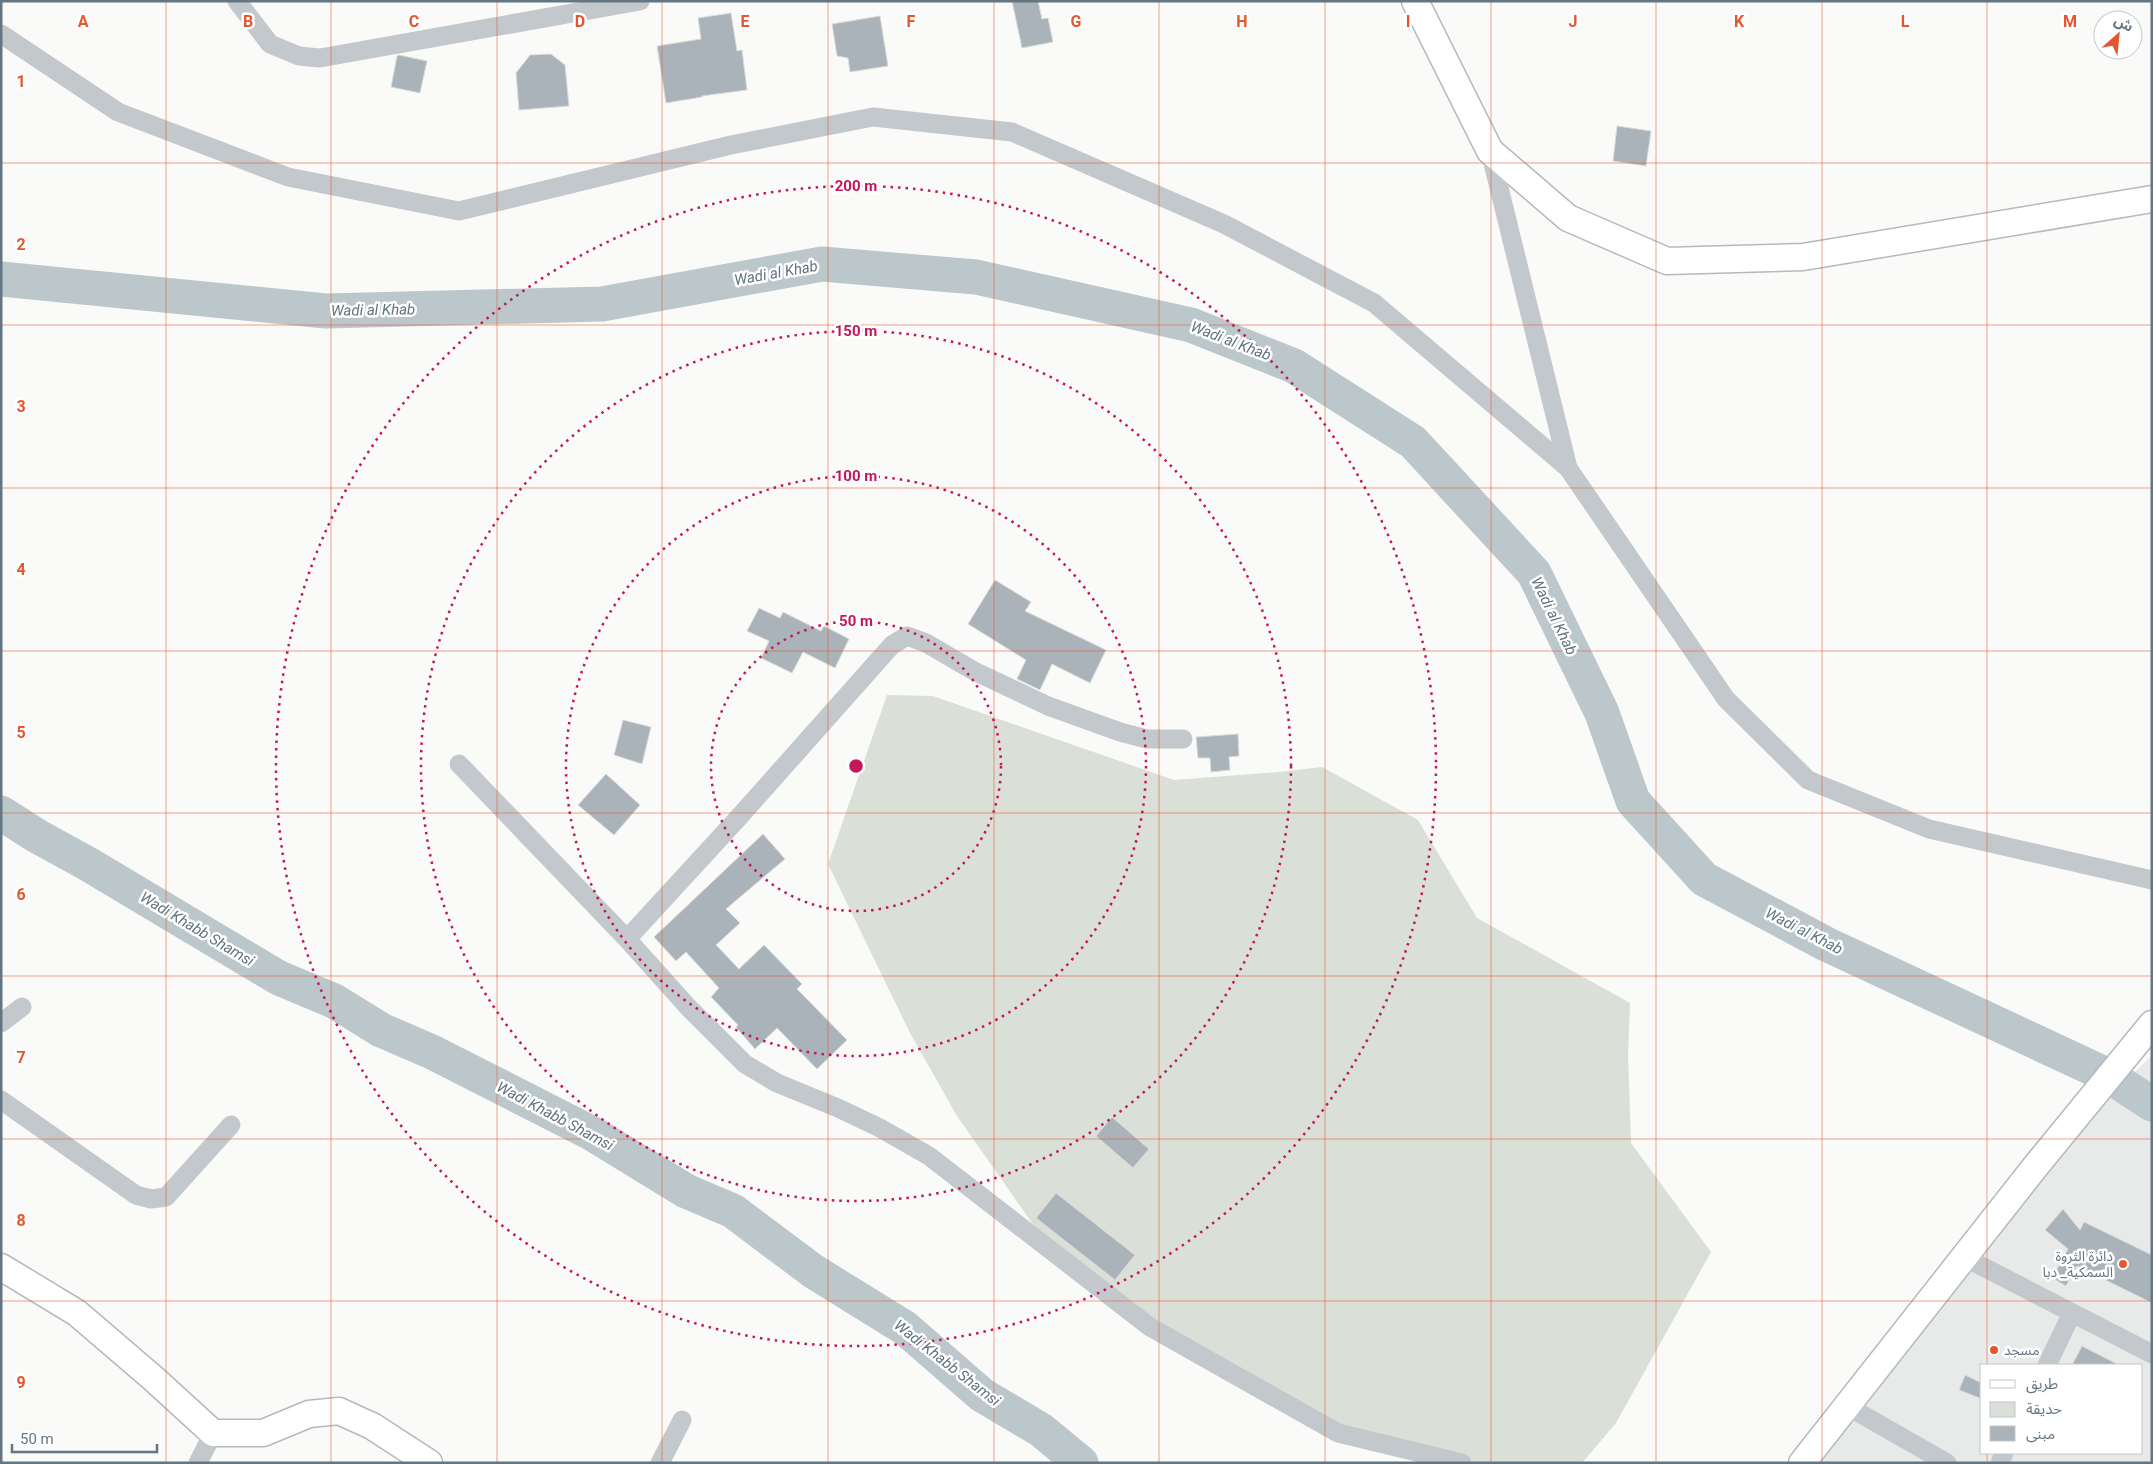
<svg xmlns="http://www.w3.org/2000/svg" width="2153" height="1464" font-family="Roboto,'Noto Sans Arabic',sans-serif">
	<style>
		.built { fill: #e8e9e9; fill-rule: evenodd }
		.green { fill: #dadfd7 }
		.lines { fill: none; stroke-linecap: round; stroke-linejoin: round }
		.river { stroke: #bbc7cb; stroke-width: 35 }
		.building { fill: #aab3b9; stroke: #dcdcda }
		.secondary-casing { stroke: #b3babf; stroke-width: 29 }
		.street { stroke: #c3c8cc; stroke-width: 19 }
		.secondary { stroke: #fff; stroke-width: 26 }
		.grid { fill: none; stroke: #e4572e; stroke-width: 1; stroke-opacity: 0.55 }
		.ring { fill: none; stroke: #c2185b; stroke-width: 2.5; stroke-dasharray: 2.5 5 }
		.poi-dot { fill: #e4572e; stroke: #fff; stroke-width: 2 }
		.labels { text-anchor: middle; stroke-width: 5; stroke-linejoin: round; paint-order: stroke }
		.poi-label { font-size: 14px; fill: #657683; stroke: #fff; text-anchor: end }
		.water-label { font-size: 15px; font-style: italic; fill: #60757c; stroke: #fff }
		.grid-label { font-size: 16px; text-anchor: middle; font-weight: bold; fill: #e4572e; stroke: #fff; stroke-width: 5; stroke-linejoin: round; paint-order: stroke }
		.centre { fill: #c2185b; stroke: #fff; stroke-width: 2.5 }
		.ring-label { font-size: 15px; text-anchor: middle; font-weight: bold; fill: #c2185b; stroke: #fff; stroke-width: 5; stroke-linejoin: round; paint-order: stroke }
	</style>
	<rect width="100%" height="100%" fill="#fafaf8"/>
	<path class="built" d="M2152 1055V1463H1807L2060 1148ZM1982 1365H2142V1453H1982Z"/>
	<path class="green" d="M887 695 933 696 1174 780 1279 772 1322 767 1418 820 1477 918 1630 1003 1628 1055 1631 1143 1711 1252 1616 1423 1582 1463H1434L1329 1436 1142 1329 1032 1223 957 1116 910 1033 828 864Z"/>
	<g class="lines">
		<path class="river" d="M1 279 326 311 602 304 822 264 976 277 1191 325 1294 366 1413 442 1534 573 1602 713 1633 801 1704 879 1826 944 2109 1076 2152 1104
			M1 813 37 836 88 864 279 978 334 1001 381 1030 432 1052 593 1134 686 1191 733 1211 813 1271 905 1328 982 1395 1041 1430 1081 1463"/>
	</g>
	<path class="building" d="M1012 1H1038L1042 19 1048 18 1053 42 1022 48Z
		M731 13 737 51 742 50 747 90 702 96V97L666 103 657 46 701 39 698 18Z
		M880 16 888 66 850 72 848 58 837 56 832 24Z
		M551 54 565 65 569 106 519 110 516 73 530 55Z
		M399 55 427 61 420 93 391 87 397 56Z
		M1617 126 1651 131 1646 166 1613 161Z
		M995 580 1031 602 1025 611 1106 650 1090 683 1052 664 1040 690 1017 679 1026 660 968 624Z
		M759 608 780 618 783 612 821 631 824 626 849 639 835 668 803 652 792 673 761 658 769 641 747 631Z
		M623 720 651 727 642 764 614 755Z
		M1238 734 1239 756 1229 757 1230 770 1211 772 1210 758H1198L1196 737Z
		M606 774 640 805 614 835 578 805Z
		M763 834 785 859 726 909 740 923 716 945 739 969 764 945 802 984 797 989 847 1040 817 1069 777 1028 755 1049 736 1027 738 1025 711 997 719 988 686 952 676 961 654 937Z
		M1112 1117 1149 1149 1133 1168 1096 1136Z
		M1056 1193 1135 1255 1115 1280 1036 1218Z
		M2063 1209 2080 1230 2084 1222 2152 1255V1303L2077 1266 2066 1286 2052 1278 2068 1249 2045 1230Z
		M2082 1346 2119 1365H2072Z
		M1965 1375 1982 1383V1399L1959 1390Z"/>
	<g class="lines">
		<g class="secondary-casing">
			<path id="secondary" d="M1415 1 1490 151 1568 218 1667 261 1803 257 2152 199
				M1 1267 77 1313 154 1379 213 1433H263L309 1414 339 1411 372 1426 429 1463
				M1802 1463 2035 1167 2152 1024"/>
		</g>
		<path class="street" d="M237 1 270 44 299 56 320 58 640 1
			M1 34 118 112 288 177 459 211 731 145 873 117 1012 132 1224 224 1374 303 1568 468 1726 699 1808 780 1929 829 2152 880
			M1490 151 1568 468
			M459 764 627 939 688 1007 745 1064 777 1083 838 1108 880 1128 929 1156 1150 1327 1338 1433 1462 1463
			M627 939 740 816 892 645 907 636 926 643 974 671 1048 706 1120 732 1147 739H1183
			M1 1023 22 1007
			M1 1100 136 1195 151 1199 166 1197 231 1125
			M1964 1257 2152 1354
			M2047 1365 2072 1313
			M1847 1406 1947 1463
			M198 1463 213 1433
			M660 1463 682 1420
			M2000 1463 2004 1453"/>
		<use href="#secondary" class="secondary"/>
	</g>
	<path class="grid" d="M166 1V1463M331 1V1463M497 1V1463M662 1V1463M828 1V1463M994 1V1463M1159 1V1463M1325 1V1463M1491 1V1463M1656 1V1463M1822 1V1463M1987 1V1365M1 163H2152M1 325H2152M1 488H2152M1 651H2152M1 813H2152M1 976H2152M1 1139H2152M1 1301H2152M1987 1453V1463"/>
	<g class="ring">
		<circle cx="856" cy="766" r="145"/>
		<circle cx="856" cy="766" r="290"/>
		<circle cx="856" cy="766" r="435"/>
		<circle cx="856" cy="766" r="580"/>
	</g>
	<g class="poi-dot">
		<circle cx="2123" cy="1264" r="5"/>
		<circle cx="1994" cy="1350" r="5"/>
	</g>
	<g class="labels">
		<g class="poi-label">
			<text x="2113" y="1261">دائرة الثروة<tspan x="2113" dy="16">السمكية_ دبا</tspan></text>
			<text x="2004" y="1355" text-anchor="start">مسجد</text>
		</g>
		<g class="water-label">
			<text transform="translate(776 273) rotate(-10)" y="5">Wadi al Khab</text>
			<text transform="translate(373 310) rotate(-1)" y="5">Wadi al Khab</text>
			<text transform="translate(1231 341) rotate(21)" y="5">Wadi al Khab</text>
			<text transform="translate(1554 616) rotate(64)" y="5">Wadi al Khab</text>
			<text transform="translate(197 929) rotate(31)" y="5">Wadi Khabb Shamsi</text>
			<text transform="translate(1804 931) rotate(27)" y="5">Wadi al Khab</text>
			<text transform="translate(555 1116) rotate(28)" y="5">Wadi Khabb Shamsi</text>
			<text transform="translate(947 1363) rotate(38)" y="5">Wadi Khabb Shamsi</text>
		</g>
	</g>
	<g class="grid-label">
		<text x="83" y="27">A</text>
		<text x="248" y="27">B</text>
		<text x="414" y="27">C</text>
		<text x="580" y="27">D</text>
		<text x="745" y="27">E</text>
		<text x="911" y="27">F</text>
		<text x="1076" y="27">G</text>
		<text x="1242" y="27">H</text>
		<text x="1408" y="27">I</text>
		<text x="1573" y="27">J</text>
		<text x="1739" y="27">K</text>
		<text x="1905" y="27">L</text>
		<text x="2070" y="27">M</text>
		<text x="21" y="87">1</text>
		<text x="21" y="250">2</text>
		<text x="21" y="412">3</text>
		<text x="21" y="575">4</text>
		<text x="21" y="738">5</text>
		<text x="21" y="900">6</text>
		<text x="21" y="1063">7</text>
		<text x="21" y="1226">8</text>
		<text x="21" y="1388">9</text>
	</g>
	<circle cx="856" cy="766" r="8" class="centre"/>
	<g class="ring-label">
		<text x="856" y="191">200 m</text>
		<text x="856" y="336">150 m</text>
		<text x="856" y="481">100 m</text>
		<text x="856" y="626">50 m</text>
	</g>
	<rect width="2153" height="1464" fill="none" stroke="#657683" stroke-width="5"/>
	<rect x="1980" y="1364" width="162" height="90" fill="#ffffff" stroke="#c1c8cd"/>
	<rect x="1990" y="1380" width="25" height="8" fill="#ffffff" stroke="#c1c8cd"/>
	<text x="2026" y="1389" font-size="15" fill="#657683">طريق</text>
	<rect x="1990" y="1402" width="25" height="15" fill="#dadfd7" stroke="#c1c8cd"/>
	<text x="2026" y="1414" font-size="15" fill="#657683">حديقة</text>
	<rect x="1990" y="1426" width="25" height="15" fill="#aab3b9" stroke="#c1c8cd"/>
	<text x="2026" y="1439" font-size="15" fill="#657683">مبنى</text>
	<g transform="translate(2118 35) rotate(27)"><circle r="24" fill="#ffffff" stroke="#c1c8cd"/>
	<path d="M0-4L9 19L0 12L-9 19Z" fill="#e4572e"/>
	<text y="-8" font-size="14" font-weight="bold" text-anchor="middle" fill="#657683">ش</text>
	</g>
	<path d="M12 1444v8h145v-8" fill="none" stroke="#657683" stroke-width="2.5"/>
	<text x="20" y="1444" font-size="15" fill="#657683" stroke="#ffffff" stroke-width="4" paint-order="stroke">50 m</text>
</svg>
